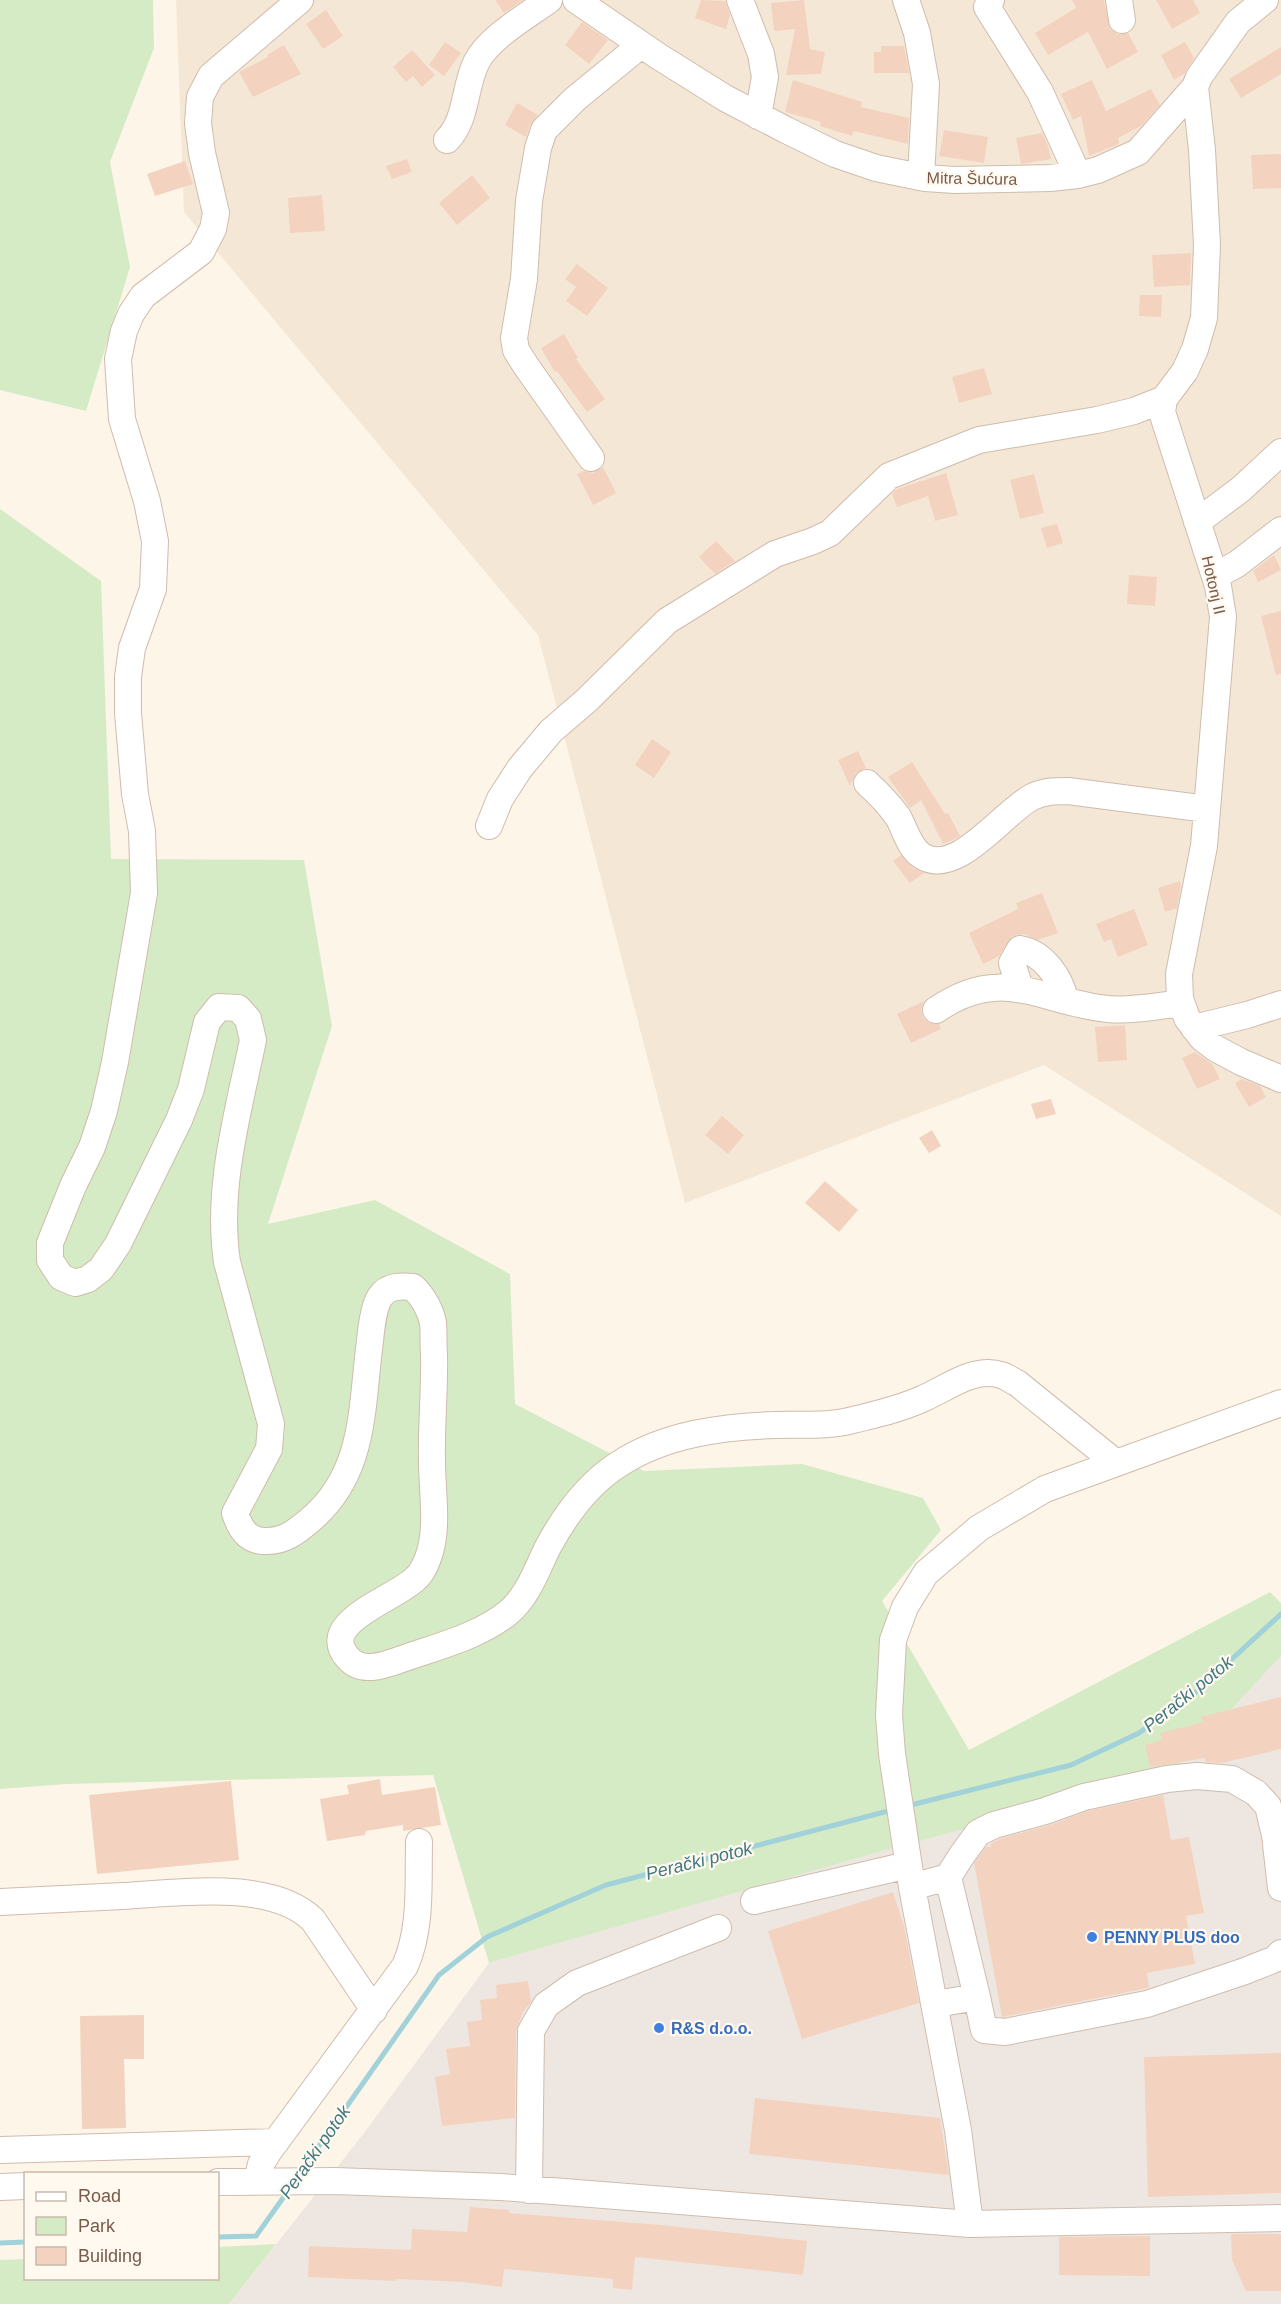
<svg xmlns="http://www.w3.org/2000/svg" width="1281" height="2304" font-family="Arial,sans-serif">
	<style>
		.residential { fill: #f5e7d6 }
		.industrial { fill: #eee7e1 }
		.green { fill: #d5ebc5 }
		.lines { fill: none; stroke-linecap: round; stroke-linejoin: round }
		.stream { stroke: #a1d1d9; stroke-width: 5 }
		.building { fill: #f3d3bf }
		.minor-casing { stroke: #cfbcad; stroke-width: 28 }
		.minor { stroke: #fff; stroke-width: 26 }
		.shop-dot { fill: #3f7fe0; stroke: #fff9ef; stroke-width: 2 }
		.labels { text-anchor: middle; stroke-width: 4.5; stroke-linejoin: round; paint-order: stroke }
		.street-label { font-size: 16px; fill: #785b4b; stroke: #fff9ef }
		.shop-label { font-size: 16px; font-weight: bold; fill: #366cbe; stroke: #fff9ef; text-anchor: start }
		.water-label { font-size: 18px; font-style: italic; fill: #407984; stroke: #fff9ef }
	</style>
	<rect width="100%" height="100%" fill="#fdf5e8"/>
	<path class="residential" d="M176 0H1281V1216L1044 1065 685 1203 538 635 184 212Z"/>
	<path class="industrial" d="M1281 1656V2304H229L364 2133 489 1963 854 1858 1171 1774Z"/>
	<path class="green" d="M0 0H153L154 48 110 162 130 267 86 411 0 390Z
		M0 509 101 581 111 859 304 860 332 1026 268 1224 375 1200 510 1274 515 1404 644 1471 802 1464 923 1498 941 1530 882 1601 969 1750 1270 1592 1281 1603V1656L1171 1774 889 1849 489 1963 433 1775 67 1784 0 1789Z
		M276 2244 229 2304H0V2260L25 2259 26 2278H218V2247Z"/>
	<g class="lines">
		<path class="stream" d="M907 1806 1071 1765 1139 1733 1196 1692 1281 1614
			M300 2173 439 1975 487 1937 606 1885 892 1810
			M218 2237 256 2236 288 2191
			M0 2243 26 2242"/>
	</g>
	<path class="building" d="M495 0H523L504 13Z
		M701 0 725 1 730 15 726 29 695 18Z
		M804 0 810 49 825 52 821 74 786 75 795 29 774 31 771 3Z
		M1072 0H1104L1110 29 1117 34 1128 33 1138 52 1107 69 1088 32 1048 55 1035 33 1076 8Z
		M1156 0H1193L1200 13 1172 29Z
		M326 10 343 36 323 49 306 24Z
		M582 22 608 40 589 64 565 45Z
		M445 42 461 53 444 76 429 65Z
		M1185 42 1194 58 1184 74 1174 80 1161 55Z
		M284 45 301 74 253 97 239 72 268 57 267 55Z
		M881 46H904L909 73H874V52H881Z
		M1281 47V74L1241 98 1229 79Z
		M412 50 435 75 422 87 413 76 406 82 393 67Z
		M793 80 862 102 861 107 909 118 908 144 854 131 852 136 820 126 821 122 785 112Z
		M1092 80 1106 111 1151 89 1160 105 1141 126 1118 138 1119 144 1089 156 1081 116 1073 120 1061 94Z
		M517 103 538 115 530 125 526 137 505 125Z
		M944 130 988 137 984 163 939 156Z
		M1042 133 1048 146 1051 159 1021 164 1016 138Z
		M1281 154V188L1253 189 1251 155Z
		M407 159 412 172 392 179 386 166Z
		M185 161 193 184 155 196 147 174Z
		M472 175 490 198 457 225 439 203Z
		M322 195 325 231 290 233 288 198Z
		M1191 253 1190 285 1154 287 1152 255Z
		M577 264 608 288 587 316 566 301 576 287 565 279Z
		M1140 295H1162L1161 317 1139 316Z
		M564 334 578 358 576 359 605 399 587 412 557 371 555 372 541 348Z
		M984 368 992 394 959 403 952 377Z
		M603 467 616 493 593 505 577 474 584 471 593 473Z
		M946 473 958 515 935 521 928 496 897 507 892 494 897 489Z
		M1034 474 1044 513 1020 519 1010 480Z
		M1057 524 1063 543 1047 548 1041 528Z
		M716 541 735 561 715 574 699 557Z
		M1274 555 1281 570 1258 582 1253 571Z
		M1129 575 1157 577 1155 606 1127 604Z
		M1281 611V674L1276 675 1261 616Z
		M652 739 671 752 654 778 635 765Z
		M858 751 866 768 856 773 850 786 838 760Z
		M912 762 945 814 948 813 960 836 957 838 943 844 921 800 910 808 888 777Z
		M901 855 913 868 924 873 910 883 893 861Z
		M1180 881 1181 885 1177 908 1165 912 1158 888Z
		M1042 893 1058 933 1038 940 1024 934 1012 936 999 956 983 964 969 933 1018 909 1016 903Z
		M1134 909 1148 945 1118 957 1111 939 1104 942 1096 924Z
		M924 1001 921 1009 923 1018 929 1023 939 1024 941 1029 911 1043 897 1014Z
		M1125 1025 1127 1060 1098 1062 1095 1027Z
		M1195 1052 1212 1064 1220 1079 1197 1089 1182 1058Z
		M1242 1079 1260 1086 1266 1097 1249 1107 1235 1083Z
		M1051 1099 1056 1114 1036 1119 1031 1104Z
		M722 1116 744 1135 728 1154 705 1135Z
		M932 1130 941 1146 929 1153 919 1138Z
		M825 1181 858 1210 839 1232 805 1203Z
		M1281 1697V1749L1222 1763 1206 1762 1205 1758 1150 1767 1145 1745 1162 1740 1160 1733 1204 1722 1200 1717Z
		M380 1779 382 1795 435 1787 441 1825 403 1831V1825L366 1831 365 1835 327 1841 320 1799 349 1794 347 1785Z
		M231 1781 239 1860 97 1874 89 1795Z
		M1163 1795 1171 1840 1189 1837 1204 1913 1186 1916 1195 1964 1147 1973 1149 1987 1143 1989 1002 2017 974 1863 986 1847H991L990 1844 999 1839 1050 1825 1088 1811Z
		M893 1892 904 1926 919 2003 802 2039 768 1931Z
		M528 1981 531 2002 523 2012 516 2031 515 2118 442 2126 435 2077 450 2074 446 2049 470 2046 467 2022 482 2020 480 2000 497 1998 496 1985Z
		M144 2015V2059H124L126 2128 82 2129 80 2016Z
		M1281 2053V2193L1148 2197 1144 2057Z
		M755 2098 940 2118 949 2175 749 2154Z
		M470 2207 509 2210V2213L661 2225 807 2241 803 2275 635 2257 632 2290 613 2288V2279L504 2269 502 2287 463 2282 396 2279V2281L308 2277 309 2246 411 2250 412 2229 467 2232Z
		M1231 2234H1281V2291H1246L1232 2260Z
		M1150 2236V2276L1059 2275V2237Z"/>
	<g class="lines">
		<g class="minor-casing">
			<path id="minor" d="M300 0 211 76 200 97 198 123 202 153 216 213 213 229 201 252 143 296 131 314 124 331 118 359 122 419 147 501 155 541 153 589 132 648 128 677V713L135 794 142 831 144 893 115 1062 104 1111 92 1147 73 1186 50 1243V1260L61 1277 75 1283 88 1279 101 1269 118 1244 179 1120 191 1089 207 1022 219 1007 238 1008 248 1019 253 1040C238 1113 216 1188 227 1262L271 1424 269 1449 235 1513C240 1528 247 1541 265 1541 283 1542 296 1532 309 1521 366 1474 361 1408 370 1341 371 1330 374 1306 380 1297 388 1285 401 1286 413 1287 423 1297 430 1308 433 1323 434 1333 433 1344 434 1353 435 1389 431 1426 432 1462 432 1492 439 1529 428 1558 426 1564 421 1574 416 1578 398 1598 315 1622 348 1658 363 1675 387 1664 405 1658 439 1646 480 1636 509 1612 529 1595 537 1568 549 1545 566 1514 589 1483 619 1464 665 1434 721 1427 775 1425 801 1424 827 1427 853 1420 877 1414 900 1409 922 1399 946 1389 974 1366 1001 1375 1006 1376 1012 1381 1017 1383L1116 1463
				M576 0 658 56 725 98 786 130 835 154 876 168 925 178 955 180 1050 178 1078 175 1098 170 1138 152 1195 87 1199 77 1238 22 1265 0
				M740 0 761 54 765 77 758 116
				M906 0 917 33 926 84 921 177
				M991 0 987 7 1040 92 1078 175
				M1119 0 1122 20
				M1195 87 1202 150 1207 245 1204 318 1195 349 1185 371 1164 399 1162 412 1218 586 1223 617 1204 846 1179 974 1180 999 1187 1018 1202 1038 1215 1048 1241 1062 1281 1079
				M447 140C467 120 464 88 476 63 488 38 527 16 549 0
				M591 458 526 366 516 350 514 338 524 279 529 201 538 148 544 130 575 99 641 45
				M1197 522 1241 489 1281 452
				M1215 576 1237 564 1281 530
				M867 783C879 794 889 804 898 817 905 829 909 848 922 856 957 878 1004 811 1032 797 1044 791 1055 791 1068 791L1207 809
				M489 826 500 799 520 768 551 731 587 700 667 621 775 554 813 541 830 533 889 476 979 440 1097 420 1134 411 1164 399
				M1020 988 1012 963 1020 949C1044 953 1060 978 1065 999
				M936 1010C1002 964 1040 1002 1108 1009 1131 1011 1158 1006 1181 1003
				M1194 1028 1247 1015 1281 1004
				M948 1877 977 1997
				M912 1887 948 1877 962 1855 978 1833 994 1825 1045 1811 1084 1797 1167 1779 1197 1776 1232 1779 1256 1793 1268 1806 1275 1835 1281 1888
				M754 1901 908 1865
				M0 1902C41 1900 82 1898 123 1896 177 1893 272 1879 313 1920L374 2010
				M936 2004 977 1997 984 2030 1005 2032 1147 2004 1245 1971 1275 1959 1281 1953
				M0 2150 276 2142
				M257 2181 261 2164 269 2151 405 1966C422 1928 418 1883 419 1842
				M218 2182 335 2181 501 2187 970 2224 1281 2218
				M0 2187 26 2186
				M529 2190 531 2031 546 2005 577 1983 718 1928
				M970 2224 958 2130 912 1887 892 1754 889 1715 893 1640 905 1607 926 1573 979 1528 1045 1489 1281 1403"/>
		</g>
		<use href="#minor" class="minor"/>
	</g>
	<g class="shop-dot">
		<circle cx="1092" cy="1937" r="6"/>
		<circle cx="659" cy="2028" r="6"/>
	</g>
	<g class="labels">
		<g class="street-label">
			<text transform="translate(972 178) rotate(1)" y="6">Mitra Šućura</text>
			<text transform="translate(1214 585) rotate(77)" y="6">Hotonj II</text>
		</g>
		<g class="shop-label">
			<text x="1104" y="1943">PENNY PLUS doo</text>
			<text x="671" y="2034">R&amp;S d.o.o.</text>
		</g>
		<g class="water-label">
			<text transform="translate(1188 1694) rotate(-39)" y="6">Perački potok</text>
			<text transform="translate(699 1861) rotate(-14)" y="6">Perački potok</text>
			<text transform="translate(315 2152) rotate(-55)" y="6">Perački potok</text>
		</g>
	</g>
	<rect x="24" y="2172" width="195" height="108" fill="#fff9ef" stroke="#c9baad" stroke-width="1.5"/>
	<rect x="36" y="2192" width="30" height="9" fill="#ffffff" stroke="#c9baad" stroke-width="1.5"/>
	<text x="78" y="2202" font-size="18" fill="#785b4b">Road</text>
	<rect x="36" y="2217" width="30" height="18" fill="#d5ebc5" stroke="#c9baad" stroke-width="1.5"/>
	<text x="78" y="2232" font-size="18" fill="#785b4b">Park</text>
	<rect x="36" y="2247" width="30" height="18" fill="#f3d3bf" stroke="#c9baad" stroke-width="1.5"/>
	<text x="78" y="2262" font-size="18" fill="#785b4b">Building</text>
</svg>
